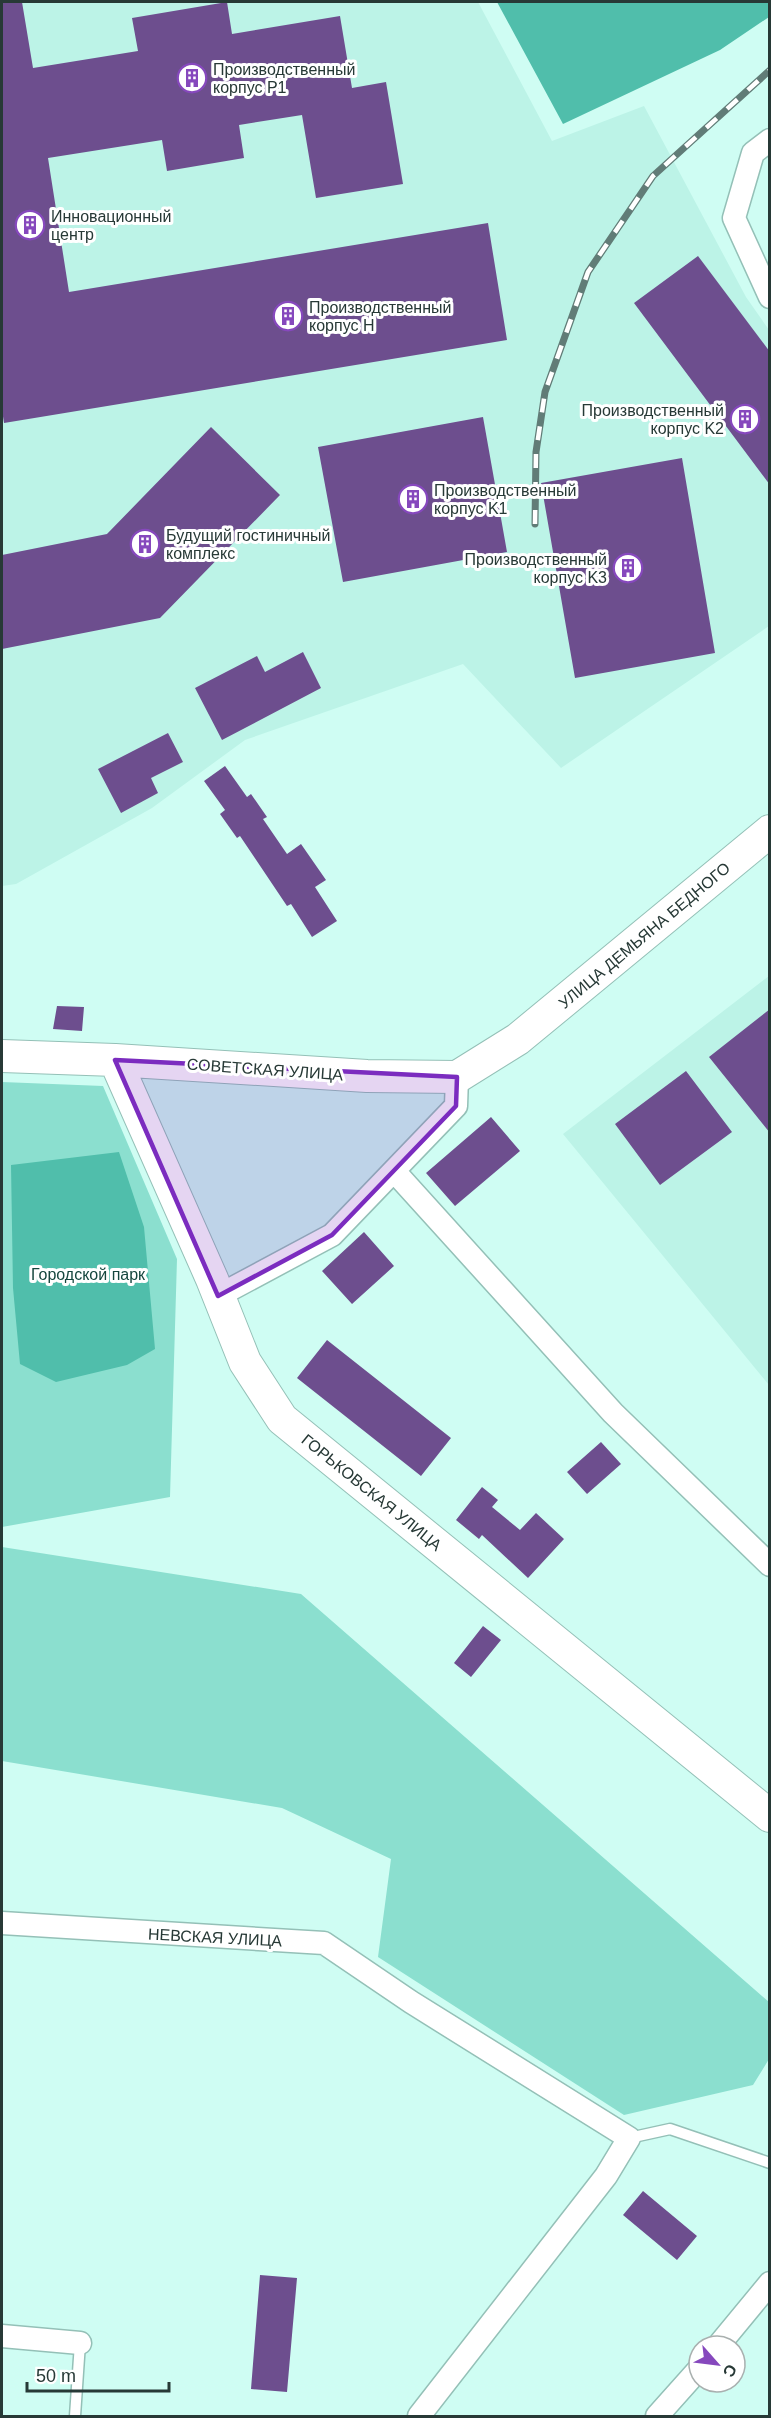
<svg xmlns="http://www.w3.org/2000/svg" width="771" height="2418" font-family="Helvetica,sans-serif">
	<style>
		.built { fill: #bcf3e7 }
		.green { fill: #8bdfcf }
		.water { fill: #50beab }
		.building { fill: #6d4e8e }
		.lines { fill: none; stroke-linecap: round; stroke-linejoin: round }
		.lane-casing { stroke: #94c0b7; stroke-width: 13 }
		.street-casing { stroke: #94c0b7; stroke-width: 25 }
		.secondary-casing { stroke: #94c0b7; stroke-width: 34 }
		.lane { stroke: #fff; stroke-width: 10 }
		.street { stroke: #fff; stroke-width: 22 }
		.secondary { stroke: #fff; stroke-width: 32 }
		.rail-casing { stroke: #617c77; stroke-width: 7 }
		.rail { stroke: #fff; stroke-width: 4.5; stroke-dasharray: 14; stroke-linecap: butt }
		.marked { fill: #7b2cbf; fill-opacity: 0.2; stroke: #7b2cbf; stroke-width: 4.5; stroke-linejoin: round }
		.labels { text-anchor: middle; stroke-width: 6; stroke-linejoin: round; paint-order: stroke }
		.poi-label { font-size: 16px; fill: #273936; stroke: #fff; text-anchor: start }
		.street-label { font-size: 16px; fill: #273936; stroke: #fff }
		.park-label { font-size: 16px; fill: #15463e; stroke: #fff }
	</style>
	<rect width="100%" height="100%" fill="#cffdf3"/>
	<path class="built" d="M2 2H478L552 141 644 106 746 297 769 330V626L561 768 463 664 245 740 152 808 16 884 2 886Z
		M769 976V1385L563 1134Z"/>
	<path class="green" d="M2 1082 103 1086 177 1259 170 1497 2 1527Z
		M2 1547 301 1594 769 2002V2059L753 2085 624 2115 378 1957 391 1859 282 1808 2 1761Z"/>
	<path class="water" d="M497 2H769V17L720 50 563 124Z
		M119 1152 144 1227 155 1349 127 1365 56 1382 20 1364 13 1288 11 1165Z"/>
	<path class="building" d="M2 2H22L33 68 138 51 132 18 227 2 232 34 340 16 352 88 386 82 403 184 316 198 302 115 239 125 244 158 167 171 162 140 48 158 69 292 488 223 507 340 4 423 2 410Z
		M698 256 770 352V485L634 303Z
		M483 417 507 552 343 582 318 447Z
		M211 427 280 495 160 618 2 649V555L107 534Z
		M682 458 715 653 575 678 541 483Z
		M303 652 321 688 222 740 195 688 257 656 265 672Z
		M168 733 183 762 151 778 158 793 121 813 98 769Z
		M225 766 247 797 251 794 267 817 263 819 287 854 301 844 326 880 315 887 337 921 312 937 291 904 287 906 240 836 237 838 220 814 225 810 204 781Z
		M57 1006 84 1007 82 1031 53 1029Z
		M770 1009V1133L709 1057Z
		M686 1071 732 1132 660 1185 615 1124Z
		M491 1117 520 1151 455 1206 426 1173Z
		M364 1232 394 1266 352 1304 322 1271Z
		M327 1340 451 1438 421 1476 297 1378Z
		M601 1442 621 1464 587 1494 567 1472Z
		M482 1487 498 1500 492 1507 520 1530 536 1513 564 1539 528 1578 482 1535 479 1539 456 1520Z
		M483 1626 501 1640 471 1677 454 1663Z
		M643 2191 697 2236 677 2260 623 2215Z
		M260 2275 297 2278 287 2392 251 2389Z"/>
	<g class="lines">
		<g class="lane-casing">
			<path id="lane" d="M629 2138 670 2129 770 2163
				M75 2416 80 2343"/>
		</g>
		<g class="street-casing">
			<path id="street" d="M770 140 753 153 734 218 770 297
				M394 1171 613 1413 770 1565
				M218 1296 332 1235 456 1106 457 1077
				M2 1923 324 1943 411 2002 629 2138 606 2176 419 2416
				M2 2336 80 2343
				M718 2346 770 2283
				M657 2416 699 2369"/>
		</g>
		<g class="secondary-casing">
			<path id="secondary" d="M2 1056 115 1060 367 1076 457 1077 518 1039 770 831
				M115 1060 212 1279 245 1362 282 1419 770 1816"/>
		</g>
		<use href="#lane" class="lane"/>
		<use href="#street" class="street"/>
		<use href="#secondary" class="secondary"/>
		<g class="rail-casing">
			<path id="rail" d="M535 524 536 452 545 392 588 272 653 176 770 70"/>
		</g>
		<use href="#rail" class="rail"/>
	</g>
	<path class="marked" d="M115 1060 457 1077 456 1106 332 1235 218 1296Z"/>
	<defs>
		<g id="building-ring" transform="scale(1.5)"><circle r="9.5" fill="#fff" stroke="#8648bd" stroke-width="1.5"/><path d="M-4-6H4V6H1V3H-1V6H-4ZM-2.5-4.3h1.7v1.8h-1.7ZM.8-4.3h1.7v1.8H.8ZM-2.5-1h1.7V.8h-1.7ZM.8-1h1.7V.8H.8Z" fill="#8648bd"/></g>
	</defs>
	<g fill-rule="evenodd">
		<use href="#building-ring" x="192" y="78"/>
		<use href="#building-ring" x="30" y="225"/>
		<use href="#building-ring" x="288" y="316"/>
		<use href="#building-ring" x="745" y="419"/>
		<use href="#building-ring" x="413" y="499"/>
		<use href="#building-ring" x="145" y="544"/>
		<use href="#building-ring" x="628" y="568"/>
	</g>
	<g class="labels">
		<g class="poi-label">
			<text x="213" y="75">Производственный<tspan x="213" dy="18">корпус P1</tspan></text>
			<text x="51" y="222">Инновационный<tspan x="51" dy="18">центр</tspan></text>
			<text x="309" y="313">Производственный<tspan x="309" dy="18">корпус H</tspan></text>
			<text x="724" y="416" text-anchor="end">Производственный<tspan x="724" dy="18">корпус K2</tspan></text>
			<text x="434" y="496">Производственный<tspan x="434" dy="18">корпус K1</tspan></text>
			<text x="166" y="541">Будущий гостиничный<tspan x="166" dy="18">комплекс</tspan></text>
			<text x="607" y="565" text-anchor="end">Производственный<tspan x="607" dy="18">корпус K3</tspan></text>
		</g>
		<g class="street-label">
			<text transform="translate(644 935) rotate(-40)" y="6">УЛИЦА ДЕМЬЯНА БЕДНОГО</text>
			<text transform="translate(265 1069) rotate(4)" y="6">СОВЕТСКАЯ УЛИЦА</text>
			<text transform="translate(372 1492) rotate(39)" y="6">ГОРЬКОВСКАЯ УЛИЦА</text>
			<text transform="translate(215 1937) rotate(3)" y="6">НЕВСКАЯ УЛИЦА</text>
		</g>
		<g class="park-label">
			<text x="88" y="1280">Городской парк</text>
		</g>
	</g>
	<rect width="771" height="2418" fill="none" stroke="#273936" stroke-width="6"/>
	<g transform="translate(717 2364) rotate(118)"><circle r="28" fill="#ffffff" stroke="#a9b0af" stroke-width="1.5"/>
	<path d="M0-4.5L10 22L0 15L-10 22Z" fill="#8648bd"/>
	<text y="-9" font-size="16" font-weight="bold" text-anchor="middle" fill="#273936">С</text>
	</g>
	<path d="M27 2382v9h142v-9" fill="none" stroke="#273936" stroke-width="3"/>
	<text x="36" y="2382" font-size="18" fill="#273936" stroke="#ffffff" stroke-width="4.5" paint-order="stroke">50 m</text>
</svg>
